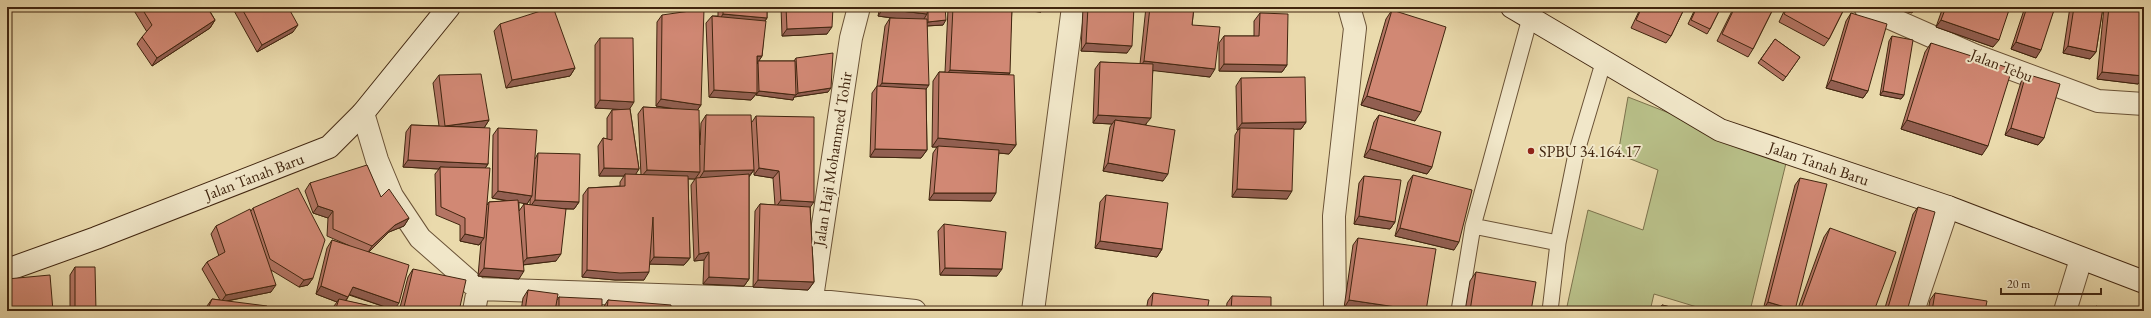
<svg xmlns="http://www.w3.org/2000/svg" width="2151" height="318" font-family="'EB Garamond',serif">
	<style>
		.green { fill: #b8bf88; stroke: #7c724c }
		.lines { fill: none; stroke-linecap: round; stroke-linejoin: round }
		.service-casing { stroke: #6a5236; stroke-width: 17 }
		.minor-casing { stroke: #6a5236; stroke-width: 24 }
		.secondary-casing { stroke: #40250f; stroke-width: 24 }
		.service { stroke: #f1e7c9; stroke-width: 15 }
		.minor { stroke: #f1e7c9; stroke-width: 22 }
		.secondary { stroke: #f1e7c9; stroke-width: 22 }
		.wall { fill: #b47564; stroke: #40250f; fill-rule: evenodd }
		.shaded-wall { fill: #925f51; stroke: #40250f }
		.building { fill: #d18874; stroke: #40250f }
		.poi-dot { fill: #8f2418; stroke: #f1e7c9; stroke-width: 1.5 }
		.labels { text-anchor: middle; stroke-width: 4; stroke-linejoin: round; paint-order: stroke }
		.street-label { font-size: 16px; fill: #40250f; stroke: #f1e7c9 }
		.poi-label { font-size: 16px; fill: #40250f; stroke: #f1e7c9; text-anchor: start }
	</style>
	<rect width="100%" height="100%" fill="#eadaac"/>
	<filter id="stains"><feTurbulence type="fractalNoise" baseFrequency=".005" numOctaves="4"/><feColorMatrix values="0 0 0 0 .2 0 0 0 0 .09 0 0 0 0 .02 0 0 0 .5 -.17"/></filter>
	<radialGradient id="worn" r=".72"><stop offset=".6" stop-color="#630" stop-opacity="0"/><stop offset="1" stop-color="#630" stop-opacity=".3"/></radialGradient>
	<path class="green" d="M1628 97 1787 159 1750 311H1710L1654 294 1650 311H1566L1588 210 1643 230 1658 170 1618 154Z"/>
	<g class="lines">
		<g class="service-casing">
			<path id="service" d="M1473 226 1558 243
				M1459 311 1473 226 1530 18
				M1550 311 1558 243 1576 154 1604 60"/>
		</g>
		<g class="minor-casing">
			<path id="minor" d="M1865 7 1974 55 2098 101 2144 104
				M363 113 377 160 392 196 420 238 478 289 811 300 915 311
				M474 311 478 289
				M810 311 851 38 859 7
				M1033 311 1073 7
				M1335 311 1334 216 1355 28 1349 7
				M1913 311 1948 207
				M2065 311 2081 259"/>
		</g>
		<g class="secondary-casing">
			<path id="secondary" d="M1512 7 1720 130 1948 207 2144 282
				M7 270 96 238 329 147 363 113 449 7"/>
		</g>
		<use href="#service" class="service"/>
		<use href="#minor" class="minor"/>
		<use href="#secondary" class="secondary"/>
	</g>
	<path class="wall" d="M134 7H209L208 8 215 20 210 28 152 66 137 44 142 37 147 32 133 9Z
		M234 7H288L293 32 257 52 233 9Z
		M718 7H767V18L765 21 762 56 757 63 758 61H794L796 58 828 92 794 97 793 100 756 95V94L751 100 709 97 706 23 712 16H718Z
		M781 7H833L827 34 782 36Z
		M880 7H945L943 25 927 26 926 90 927 150 921 158 870 157 872 93 877 86 885 26 890 18 898 19 878 16Z
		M949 7H1044L1041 12 1012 9 1008 75 1016 145 1009 154 999 153 991 201 929 200 933 153 937 147H932L933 81 939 72H945L948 9Z
		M1083 7H1134L1127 53 1081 51Z
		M1146 7H1194L1192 25 1210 77 1153 70 1146 125 1163 181 1103 171 1110 127 1112 124 1093 123 1095 69 1100 62 1140 64Z
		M1641 7H1685L1671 36 1666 43 1631 28Z
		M1696 7H1721L1710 29 1707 34 1688 24Z
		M1734 7H1774L1753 49 1748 57 1717 41Z
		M1786 7H1845L1829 39 1824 46 1779 22Z
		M1943 7H2010L1993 47 1936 27Z
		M2025 7H2055L2036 58 2011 49Z
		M2070 7H2103L2096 52 2090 59 2063 53Z
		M2104 7H2144V76L2138 84 2097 79Z
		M1392 10 1415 121 1361 105 1386 19Z
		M1260 13 1287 65 1282 72 1219 71V43L1224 36H1254V21Z
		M1851 13 1868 91 1863 98 1826 88 1846 21Z
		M662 15 701 105 697 110 700 145 701 123 706 115 752 122 756 116 810 207 814 282 808 290 753 287 755 211 760 204 775 205 773 178 754 175V170L749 177V279L744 286 703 284 704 260 694 261 691 185 695 179H688L690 258 684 265 650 264 644 280H615L582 277 583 195 588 188 620 186V182L624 176H599L598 146 603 138 607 139V118L612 110 622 109 595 108V45L600 38 630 109 639 169 635 174 641 175 638 114 643 107 672 109 656 106 657 22Z
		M500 24 575 68 570 76 506 88 494 31Z
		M1892 36 1904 95 1901 99 1880 95 1889 41Z
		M1775 39 1800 57 1783 81 1758 63Z
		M1931 43 1982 155 1901 129 1925 52Z
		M2026 74 2044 138 2038 145 2005 135 2021 82Z
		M439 75 489 120 484 128 488 164 485 168 487 205 489 202 507 201 492 198 493 135 498 128 535 159 538 153 579 202 574 209H565L556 261 523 265 519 279 478 276 481 242 479 245 460 241V225L436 215 435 174 439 169 403 167 406 132 411 125 439 126 433 83ZM530 199V205L524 204 519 211V202L527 204Z
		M1241 78 1306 122 1301 129H1292L1287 199 1232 197 1235 135 1238 130H1237L1236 86Z
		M1379 115 1432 167 1427 174 1364 157 1374 122Z
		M1413 175 1454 250 1395 236 1408 182Z
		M1364 176 1395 222 1390 229 1354 224 1359 183Z
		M1800 178 1795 310 1794 311H1768L1763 310 1795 185Z
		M310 183 381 197 409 218 404 226 389 232 368 252 394 310 349 295 346 301 394 311H332L334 306 337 302 316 294 327 248 332 240 350 246 327 236 328 218 313 213 305 191Z
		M1106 195 1162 249 1157 257 1095 248 1100 202Z
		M1918 207 1907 311H1884L1913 214Z
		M253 208 313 278 308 285 299 287 271 270V292L227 301 266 311H205L207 306 212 299 220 300 202 269 207 262 219 256 211 234 216 226 251 211Z
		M944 224 997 276 940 275 938 231Z
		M1830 228 1874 311H1797L1824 237Z
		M1358 238 1426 311H1366L1344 308 1353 245Z
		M75 267 96 311H70V275Z
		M413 269 459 311H399L408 277Z
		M1476 272 1531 311H1465L1470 281Z
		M528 290 557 300 559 297 602 311H521L523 298Z
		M1153 293 1207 311H1146L1148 300Z
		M1935 293 1985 311H1928L1930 300Z
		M1232 296 1271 311H1226L1227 303Z
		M608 300 671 311H602L603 308Z
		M1662 305 1687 311H1658Z"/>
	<path class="shaded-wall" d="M981 7H1044L1041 12Z
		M1885 7H1916L1912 13Z
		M883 9 927 14 922 22 878 16Z
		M723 14 767 18 762 25 718 22Z
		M215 20 210 28 152 66 157 58Z
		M946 20 943 25 925 26 928 22Z
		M1941 20 1999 40 1993 47 1936 27Z
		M298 25 293 32 257 52 262 45Z
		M832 27 827 34 782 36 787 29Z
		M2016 42 2041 50 2036 58 2011 49Z
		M1086 43 1132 46 1127 53 1081 51Z
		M2068 46 2096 52 2090 59 2063 53Z
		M757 56H762L757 64Z
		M1144 61 1215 69 1210 77 1139 69Z
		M1224 64 1287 65 1282 72 1219 71Z
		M575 68 570 76 506 88 512 80Z
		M950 70 1010 73 1005 80 945 77Z
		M2102 72 2144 76 2138 84 2097 79Z
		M1831 80 1868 91 1863 98 1826 88Z
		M882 83 929 85 924 92 877 90Z
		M831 88 828 92 794 97 793 100 756 95 759 91 796 95 798 93Z
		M714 90 757 93 751 100 709 97Z
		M1883 91 1904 95 1901 99 1880 95Z
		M1367 96 1421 112 1415 121 1361 105Z
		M661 99 701 105 696 112 656 106Z
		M600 100 634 102 629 110 595 108Z
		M1098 115 1151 118 1145 125 1115 120 1112 124 1093 123Z
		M489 120 484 128 445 126Z
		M1907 120 1988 146 1982 155 1901 129Z
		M1306 122 1301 129 1240 130V128L1238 130H1237L1242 123Z
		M2011 128 2044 138 2038 145 2005 135Z
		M938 138 1016 145 1009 154 938 147V146L937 147H932Z
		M875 149 927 150 921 158 870 157Z
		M1370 149 1432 167 1427 174 1364 157Z
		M408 160 488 164 483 171 440 167 439 169 403 167Z
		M1108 163 1168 174 1163 181 1103 171Z
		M604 168 639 169 634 177 625 174 624 176H599Z
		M759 168 779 171 773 178 754 175Z
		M647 170 700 172 695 179 641 177Z
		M754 170 748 177 699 179 704 171Z
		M1237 189 1292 191 1287 199 1232 197Z
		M498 191 532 196 527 204 492 198Z
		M934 193H996L991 201 929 200Z
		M535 200 579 202 574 209 530 207Z
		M781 200 814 202 809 209 776 207Z
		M318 206 333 211 328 218 313 213Z
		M1359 216 1395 222 1390 229 1354 224Z
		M409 218 404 226 389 232 367 254 372 246 395 225Z
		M1400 228 1459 242 1454 250 1395 236Z
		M465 234 484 238 479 245 460 241Z
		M1100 241 1162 249 1157 257 1095 248Z
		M709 252 704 260 694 261 699 254Z
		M561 254 556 261 521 265 527 258Z
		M654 257 690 258 684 265 649 264Z
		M484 268 524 271 519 279 478 276Z
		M945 268 1002 269 997 276 940 275Z
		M587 270 649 272 644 280H615L582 277Z
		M709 277 749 279 744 286 703 284Z
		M313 278 308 285 299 287 304 280Z
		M758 280 814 282 808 290 753 287Z
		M276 285 271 292 221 302 226 295Z
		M321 286 348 297 343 304 339 299 337 302 316 294Z
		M353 287 399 303 394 310 348 294Z
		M1349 300 1423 311H1366L1344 308Z
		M1768 302 1795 310 1794 311H1768L1763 310Z
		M404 307 424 311H401Z"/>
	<path class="building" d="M141 7H207L215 20 157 58 142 37 152 25Z
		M241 7H288L298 25 262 45Z
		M553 7 575 68 512 80 500 24Z
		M723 7H767V18L723 14Z
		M786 7H833L832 27 787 29Z
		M884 7H928L927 14 883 9Z
		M928 7H945L946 20 928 22Z
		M953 7H1012L1010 73 950 70Z
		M1088 7H1134L1132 46 1086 43Z
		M1150 7H1194L1192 25 1220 27 1215 69 1144 61Z
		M1642 7H1685L1671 36 1636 20Z
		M1697 7H1721L1710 29 1691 20Z
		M1735 7H1774L1753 49 1722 34Z
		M1788 7H1845L1829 39 1784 14Z
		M1946 7H2010L1999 40 1941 20Z
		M2027 7H2055L2041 50 2016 42Z
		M2074 7H2103L2096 52 2068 46Z
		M2109 7H2144V76L2102 72Z
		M704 9 701 105 661 99 662 15Z
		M1392 10 1446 27 1421 112 1367 96Z
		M1260 13 1288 14 1287 65 1224 64V36H1259Z
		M1851 13 1887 24 1868 91 1831 80Z
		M712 16 766 21 762 56H757V93L714 90Z
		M890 18 927 19 929 85 882 83Z
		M1892 36 1913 40 1904 95 1883 91Z
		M600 38H633L634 102 600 100Z
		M1775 39 1800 57 1786 77 1761 59Z
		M1931 43 2012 69 1988 146 1907 120Z
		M833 53 831 88 798 93 796 58Z
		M758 61H795L796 95 759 91Z
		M1100 62 1153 64 1151 118 1098 115Z
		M939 72 1014 75 1016 145 938 138Z
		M481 74 489 120 445 126 439 75Z
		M2026 74 2060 84 2044 138 2011 128Z
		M1305 77 1306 122 1242 123 1241 78Z
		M877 86 926 89 927 150 875 149Z
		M643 107 699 110 700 172 647 170Z
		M630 109 639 169 604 168 603 138 612 140V110Z
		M706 115H751L754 170 704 171Z
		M1379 115 1441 132 1432 167 1370 149Z
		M756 116 814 117V202L781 200 779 171 759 168Z
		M1115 120 1175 130 1168 174 1108 163Z
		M411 125 490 128 488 164 408 160Z
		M498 128 537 130 532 196 498 191Z
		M1240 128 1294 129 1292 191 1237 189Z
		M938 146 999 150 996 193H934Z
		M538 153 580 154 579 202 535 200Z
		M367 165 381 197 389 189 409 218 395 225 372 246 333 229V211L318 206 310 183Z
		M440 167 490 168 484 238 465 234V218L441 207Z
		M625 174 688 176 690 258 654 257 653 217 649 272 620 273 587 270 588 188 625 186Z
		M749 174V279L709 277V252L699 254 696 178Z
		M1413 175 1472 190 1459 242 1400 228Z
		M1364 176 1401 180 1395 222 1359 216Z
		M1800 178 1827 184 1795 310 1768 302Z
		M298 188 325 240 313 278 304 280 270 259 253 208Z
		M1106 195 1168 203 1162 249 1100 241Z
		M518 200 524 271 484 268 489 202Z
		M524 204 566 209 561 254 527 258Z
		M760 204 810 207 814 282 758 280Z
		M1918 207 1935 212 1907 311H1887Z
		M250 209 276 285 226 295 207 262 225 252 216 226Z
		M944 224 1006 232 1002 269 945 268Z
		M1830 228 1896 252 1874 311H1800Z
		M1358 238 1436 249 1426 311H1423L1349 300Z
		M332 240 409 265 399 303 353 287 348 297 321 286Z
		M75 267H95L96 311H75Z
		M413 269 466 280 459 311H424L404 307Z
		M1476 272 1536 282 1531 311H1470Z
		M50 275 53 311H7V279Z
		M528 290 558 294 555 311H525Z
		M1153 293 1209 300 1207 311H1151Z
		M1935 293 1987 301 1985 311H1932Z
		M1232 296 1271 297V311H1231Z
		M559 297 602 299V311H559Z
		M212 299 267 306 266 311H207Z
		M339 299 394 311H335Z
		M608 300 671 305V311H607Z
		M1662 305 1687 311H1661Z
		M2096 306 2110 311H2094Z
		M674 307 713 309V311H674Z
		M716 309 737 311H716Z
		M272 310 281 311H272Z"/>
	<circle class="poi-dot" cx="1531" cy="151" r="4"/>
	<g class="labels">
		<g class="street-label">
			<text transform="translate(2002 65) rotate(21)" y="6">Jalan Tebu</text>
			<text transform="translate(832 159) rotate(-81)" y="6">Jalan Haji Mohammed Tohir</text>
			<text transform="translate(1819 163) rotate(19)" y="6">Jalan Tanah Baru</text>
			<text transform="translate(254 176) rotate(-21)" y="6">Jalan Tanah Baru</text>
		</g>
		<g class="poi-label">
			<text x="1539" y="157">SPBU 34.164.17</text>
		</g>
	</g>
	<rect width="2151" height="318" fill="none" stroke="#eadaac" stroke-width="24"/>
	<rect x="8" y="8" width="2135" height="302" fill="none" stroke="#40250f" stroke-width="2"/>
	<rect x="12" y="12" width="2127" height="294" fill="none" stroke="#40250f"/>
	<path d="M2001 288v6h100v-6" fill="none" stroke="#40250f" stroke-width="2"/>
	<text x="2007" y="288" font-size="12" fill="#40250f" stroke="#f1e7c9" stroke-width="3" paint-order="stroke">20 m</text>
	<rect width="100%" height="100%" filter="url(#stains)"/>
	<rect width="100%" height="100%" fill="url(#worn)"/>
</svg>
